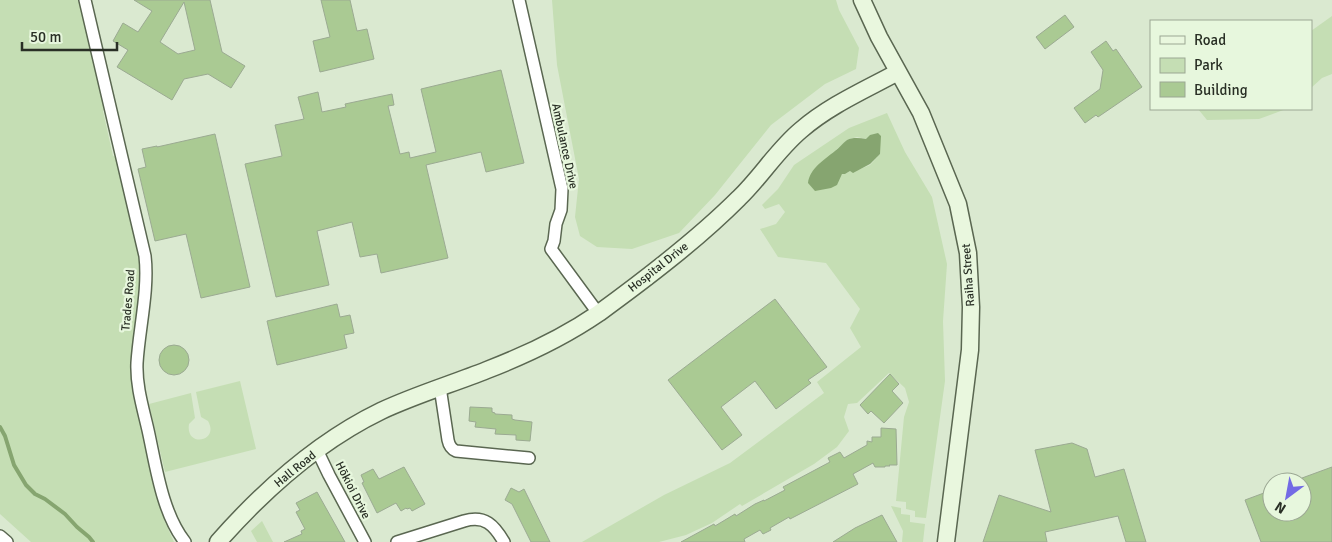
<svg xmlns="http://www.w3.org/2000/svg" width="1332" height="542" font-family="Signika,sans-serif">
	<style>
		.green { fill: #c5deb4; fill-rule: evenodd }
		.water { fill: #86a570 }
		.lines { fill: none; stroke-linecap: round; stroke-linejoin: round }
		.stream { stroke: #86a570; stroke-width: 4 }
		.building { fill: #aaca93; stroke: #9baa92; fill-rule: evenodd }
		.street-casing { stroke: #5a6751; stroke-width: 14 }
		.secondary-casing { stroke: #5a6751; stroke-width: 19 }
		.street { stroke: #fff; stroke-width: 11 }
		.secondary { stroke: #e9f7de; stroke-width: 16 }
		.labels { text-anchor: middle; stroke-width: 4.5; stroke-linejoin: round; paint-order: stroke }
		.street-label { font-size: 12px; fill: #292f25; stroke: #e7f7dd }
	</style>
	<rect width="100%" height="100%" fill="#dae9d0"/>
	<path class="green" d="M0 0H82L106 106 103 111 113 156 118 158 139 249 141 266 135 398 160 505 165 522 174 542H31L0 514Z
		M552 0H836L839 10 859 48 856 69 825 84 771 125 715 195 679 233 632 249 597 247 580 236 575 217 579 179 557 65Z
		M1332 16V74L1322 78 1311 88V31Z
		M1198 109H1286L1259 119 1207 120Z
		M887 113 905 152 932 197 947 264 943 321 945 381 926 518 915 517V511L906 509V502L896 501 904 417 909 402 905 388 889 373 857 403 848 404 844 417 849 431 837 447 814 464 742 506 740 504 712 523 686 535 659 542H582L664 495 730 463 824 393 817 382 861 347 850 328 860 309 826 263 778 257 760 229 776 224 785 212 779 204 765 209 762 205 778 189 794 165 849 128ZM857 137 866 139 880 154 870 165 853 172 850 171 845 174H842L838 181 836 150 847 140Z
		M240 381 256 449 165 472 149 404 191 393 195 418 189 424C185 448 220 442 208 421L201 417 196 392Z
		M891 506 901 508V514L910 515V522L925 524 923 542H902L903 531Z
		M262 521 273 542H257L251 531Z"/>
	<path class="water" d="M878 133 881 136 880 154 870 164 853 173 850 171 845 174H842L837 185 831 188 815 191 808 183C810 168 824 160 835 151 839 148 843 143 847 140 853 137 860 138 866 139L870 135Z"/>
	<g class="lines">
		<path class="stream" d="M0 427 5 436 14 465 26 485 35 494 45 499 65 514 77 527 89 537 93 542"/>
	</g>
	<path class="building" d="M134 0H210L222 52 245 66 231 88 208 74 184 79 172 100 117 67 128 50 113 41 123 23 138 32 152 11ZM184 2 195 50 178 54 160 42Z
		M321 0H350L357 31 367 29 374 59 320 72 313 41 330 37Z
		M1065 15 1074 27 1045 49 1036 37Z
		M1106 41 1113 51 1116 49 1142 87 1098 117 1096 115 1085 123 1074 108 1100 89 1103 70 1091 52Z
		M501 70 524 163 486 172 481 152 426 165 448 258 381 273 377 254 360 257 352 222 317 231 329 285 276 297 245 164 282 156 275 125 304 119 298 97 318 92 322 112 346 107 345 104 392 94 394 105 388 106 400 154 409 152 410 158 436 152 421 89Z
		M215 134 250 287 201 298 186 234 155 241 138 169 146 167 142 149 157 146V147Z
		M775 299 827 367 808 380 811 383 776 409 755 381 721 407 742 435 722 450 668 380Z
		M337 304 340 317 350 315 354 333 344 335 347 348 277 365 267 321Z
		M159 360a15 15 0 1 1 30 0a15 15 0 1 1-30 0Z
		M890 374 899 384 892 391 903 403 884 423 871 411 868 414 860 405Z
		M470 407 492 408V412L495 413V414L512 415V419L515 420 532 422 530 441 516 440V435L495 434 496 429 475 427 476 422 469 421Z
		M881 428 896 429 897 465H889L890 466H885V467H875L873 463 853 474 858 484 790 519 789 517 770 528 771 530 763 534 760 530 744 539 745 542H681L714 524 715 526 735 514 736 516 755 504 764 500V501L785 490 783 487 830 462 828 458 840 452 844 458 867 445V441L872 442V437H881Z
		M1072 443 1087 449 1095 477 1124 469 1146 542H1126L1118 516 1045 532 1047 542H983L999 495 1051 512 1035 450Z
		M404 467 425 504 412 511 410 508 407 509 406 508 401 511 396 503 377 513 362 483 364 482 361 475 373 469 379 479Z
		M1332 467V542H1261L1245 500 1272 490V512H1302V478Z
		M511 488 519 492 524 489 550 542H531L512 504 505 500Z
		M317 492 345 542H284L302 534 301 531 305 529 296 512 300 510 296 503Z
		M882 515 897 542H833L855 528Z"/>
	<g class="lines">
		<g class="street-casing">
			<path id="street" d="M85 0 145 256C149 290 139 329 137 363 136 386 143 408 148 430 156 466 162 513 185 542
				M519 0 562 189 561 210 556 224 554 241 551 249 598 313
				M440 387 448 440C449 445 451 449 456 451L529 458
				M317 450 329 475 365 542
				M0 536 7 542
				M397 542 464 521C485 515 494 525 504 542"/>
		</g>
		<g class="secondary-casing">
			<path id="secondary" d="M862 0 879 37 921 113 958 204 968 253 971 307 970 350 946 542
				M218 542C263 491 319 441 381 411 415 395 452 384 487 370 526 355 564 337 599 313 647 278 697 240 739 198 761 177 777 150 801 130 830 105 865 90 898 72"/>
		</g>
		<use href="#street" class="street"/>
		<use href="#secondary" class="secondary"/>
	</g>
	<g class="labels">
		<g class="street-label">
			<text transform="translate(565 146) rotate(78)" y="4">Ambulance Drive</text>
			<text transform="translate(658 267) rotate(-38)" y="4">Hospital Drive</text>
			<text transform="translate(968 275) rotate(-94)" y="4">Raiha Street</text>
			<text transform="translate(128 300) rotate(-85)" y="4">Trades Road</text>
			<text transform="translate(295 469) rotate(-39)" y="4">Hall Road</text>
			<text transform="translate(353 490) rotate(63)" y="4">Hōkioi Drive</text>
		</g>
	</g>
	<rect x="1150" y="20" width="162" height="90" fill="#e7f7dd" stroke="#9ba793"/>
	<rect x="1160" y="36" width="25" height="8" fill="#e9f7de" stroke="#9ba793"/>
	<text x="1194" y="45" font-size="15" fill="#292f25">Road</text>
	<rect x="1160" y="58" width="25" height="15" fill="#c5deb4" stroke="#9ba793"/>
	<text x="1194" y="70" font-size="15" fill="#292f25">Park</text>
	<rect x="1160" y="82" width="25" height="15" fill="#aaca93" stroke="#9ba793"/>
	<text x="1194" y="95" font-size="15" fill="#292f25">Building</text>
	<g transform="translate(1287 497) rotate(212)"><circle r="24" fill="#e7f7dd" stroke="#9ba793"/>
	<path d="M0-4L9 19L0 12L-9 19Z" fill="#736be5"/>
	<text y="-8" font-size="14" font-weight="bold" text-anchor="middle" fill="#292f25">N</text>
	</g>
	<path d="M22 42v8h95v-8" fill="none" stroke="#292f25" stroke-width="2.5"/>
	<text x="30" y="42" font-size="15" fill="#292f25" stroke="#e7f7dd" stroke-width="4" paint-order="stroke">50 m</text>
</svg>
